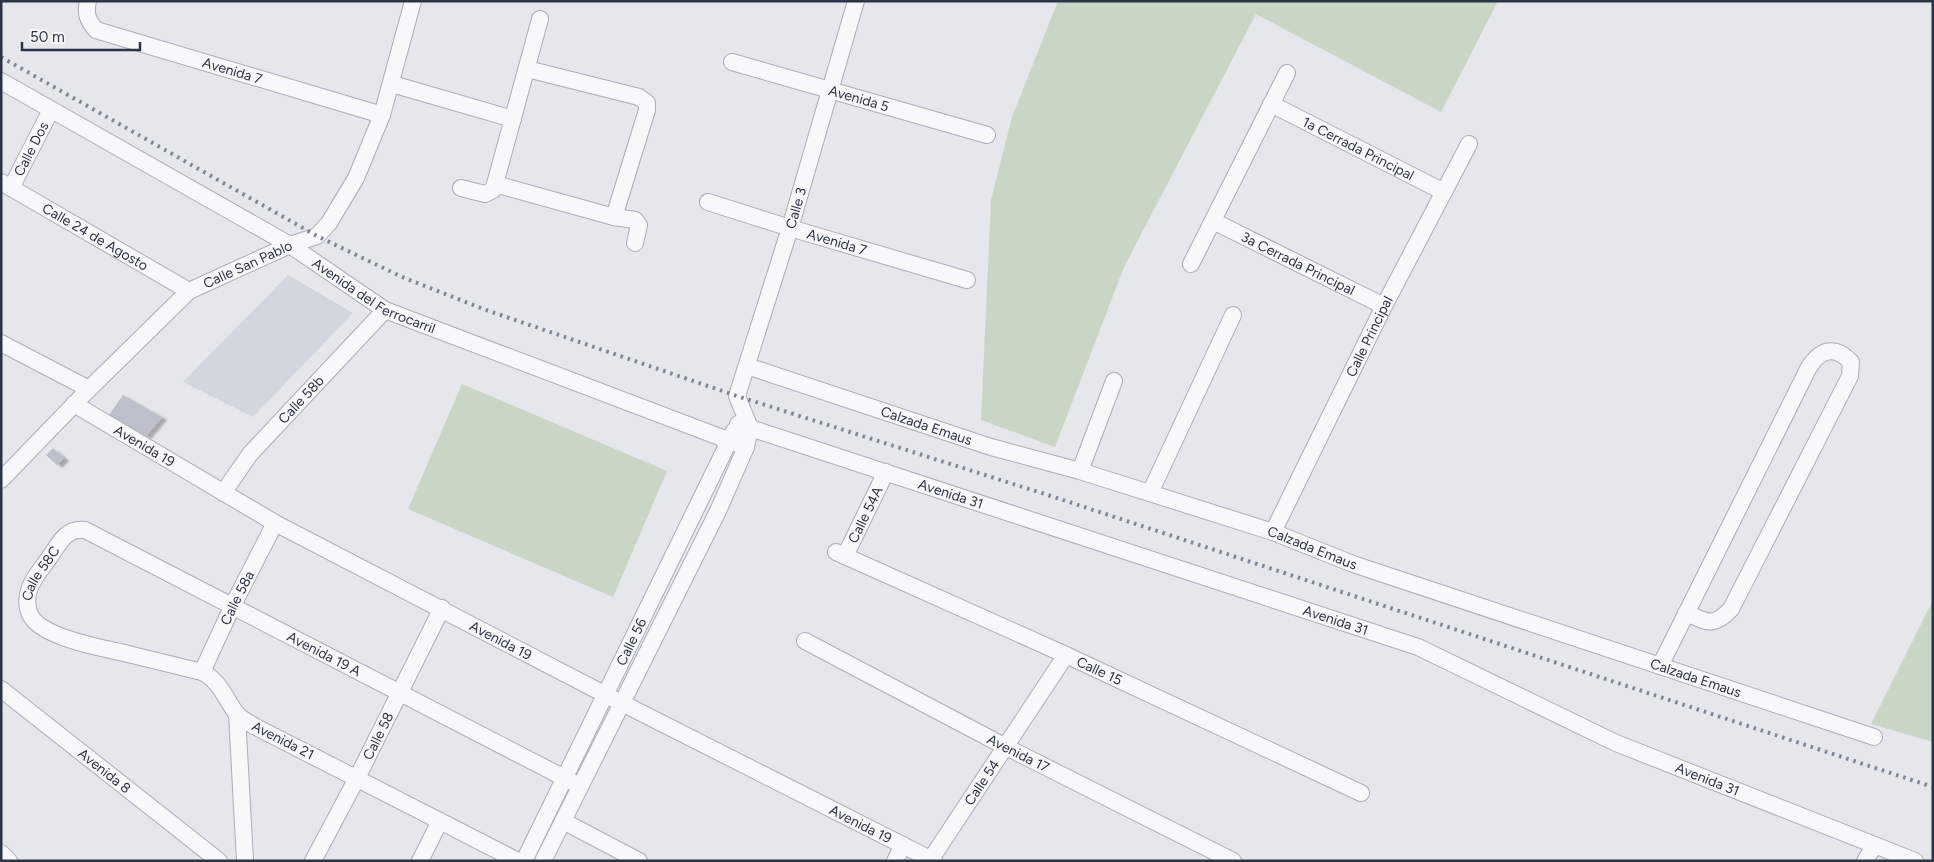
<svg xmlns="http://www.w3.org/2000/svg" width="1934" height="862" font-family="Figtree,sans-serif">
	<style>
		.built { fill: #d2d6de }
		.green { fill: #c9d6c5 }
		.building { fill: #bbc0ca; filter: url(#shadow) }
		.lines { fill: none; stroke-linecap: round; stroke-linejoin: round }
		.minor-casing { stroke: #a9aeb7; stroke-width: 18 }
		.minor { stroke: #f7f8fa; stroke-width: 16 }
		.rail { stroke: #7d8696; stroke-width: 4; stroke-dasharray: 2.5 5; stroke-linecap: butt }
		.labels { text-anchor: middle; stroke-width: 5; stroke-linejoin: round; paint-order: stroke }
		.street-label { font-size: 14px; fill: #2b3445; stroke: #f4f6f9 }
	</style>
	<defs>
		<filter id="shadow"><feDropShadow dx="5" dy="3" stdDeviation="1" flood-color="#0004"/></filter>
	</defs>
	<rect width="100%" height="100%" fill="#e4e7ec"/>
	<path class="built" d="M288 275 353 313 253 417 183 382Z"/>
	<path class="green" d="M1058 1H1498L1441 112 1256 14 1124 267 1055 447 981 420 991 200 1012 117Z
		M462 384 667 471 613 597 408 509Z
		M1933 600V742L1871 724Z"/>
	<path class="building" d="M123 395 162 417 146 436 109 415Z
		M53 448 64 458 57 465 46 455Z"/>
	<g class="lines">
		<g class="minor-casing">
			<g id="minor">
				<path id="s1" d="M88 1C85 14 88 21 96 30L382 115"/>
				<path id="s2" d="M732 62 987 135"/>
				<path d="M527 69 639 97 647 103V110L614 217"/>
				<path id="s3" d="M1 81 290 245 385 310 746 447"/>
				<path d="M392 84 513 119"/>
				<path id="s4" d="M1271 104 1444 192"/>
				<path id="s5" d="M1 182 189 291"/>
				<path d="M495 184 614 217 635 220 639 225 635 243"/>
				<path id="s6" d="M11 188 51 110"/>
				<path d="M461 188 485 194 493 190 495 184 540 19"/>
				<path id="s7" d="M708 202 790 228 967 280"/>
				<path id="s8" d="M1213 221 1384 306"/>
				<path d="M1191 264 1287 73"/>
				<path d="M1 343 89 389"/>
				<path id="s9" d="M747 366 991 447 1080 471 1273 532 1353 564 1874 737"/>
				<path id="s10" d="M74 404 275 523 606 695 934 861"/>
				<path id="s11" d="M738 424 1418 647 1616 743 1915 861"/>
				<path d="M1080 471 1114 381"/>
				<path id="s12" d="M1 480 89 389 189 291 290 245 317 236 329 223 356 178 382 115 413 1"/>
				<path id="s13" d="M223 493 250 454 385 310"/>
				<path d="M1150 493 1233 315"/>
				<path id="s14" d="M1273 532 1384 306 1469 144"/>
				<path id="s15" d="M836 552 1066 655 1361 793"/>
				<path id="s16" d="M845 556 886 472"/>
				<path id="s17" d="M805 641 1006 747 1233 861"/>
				<path d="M1660 666 1809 367C1821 349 1835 345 1851 362L1850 376 1731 609C1713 628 1707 622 1686 613"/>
				<path id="s18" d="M202 672 232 607 275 523"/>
				<path id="s19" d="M1 689 219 861"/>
				<path d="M237 714 245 861"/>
				<path d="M563 821 639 861"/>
				<path d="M1 853 9 861"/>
				<path id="s20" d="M931 859 1066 655"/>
				<path id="s21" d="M313 861 357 778 442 608"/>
				<path d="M420 861 440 821"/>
				<path id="s22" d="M518 861 256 727C249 723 241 719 236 713 225 698 220 681 202 672 178 666 153 660 128 654 105 648 37 638 29 612 22 590 37 575 49 558 59 544 66 527 85 530L580 786"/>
				<path id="s23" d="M524 861 734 431"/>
				<path id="s24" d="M543 861 718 511 746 447 750 428 737 396 790 228 856 1"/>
				<path d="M895 861 903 845"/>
				<path d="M1865 861 1874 846"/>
			</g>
		</g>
		<use href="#minor" class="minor"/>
		<path class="rail" d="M1 57 317 236 402 277 486 310 737 396 1054 497 1933 787"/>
	</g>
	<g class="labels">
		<g class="street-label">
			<text dy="5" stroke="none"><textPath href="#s1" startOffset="174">Avenida 7</textPath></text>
			<text dy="5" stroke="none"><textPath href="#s2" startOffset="132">Avenida 5</textPath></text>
			<text dy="5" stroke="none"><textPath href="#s4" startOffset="98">1a Cerrada Principal</textPath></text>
			<text dy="5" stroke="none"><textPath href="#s6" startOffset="44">Calle Dos</textPath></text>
			<text dy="5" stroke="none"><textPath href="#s24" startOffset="712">Calle 3</textPath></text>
			<text dy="5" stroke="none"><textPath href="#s5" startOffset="109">Calle 24 de Agosto</textPath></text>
			<text dy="5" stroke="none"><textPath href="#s7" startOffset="135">Avenida 7</textPath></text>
			<text dy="5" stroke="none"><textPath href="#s8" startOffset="95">3a Cerrada Principal</textPath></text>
			<text dy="5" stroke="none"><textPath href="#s12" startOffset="331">Calle San Pablo</textPath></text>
			<text dy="5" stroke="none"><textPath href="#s3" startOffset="431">Avenida del Ferrocarril</textPath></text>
			<text dy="5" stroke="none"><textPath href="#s14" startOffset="218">Calle Principal</textPath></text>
			<text dy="5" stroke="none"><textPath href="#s13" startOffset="122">Calle 58b</textPath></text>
			<text dy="5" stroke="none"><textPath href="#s9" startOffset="189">Calzada Emaus</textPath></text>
			<text dy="5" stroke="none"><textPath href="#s10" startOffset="82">Avenida 19</textPath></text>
			<text dy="5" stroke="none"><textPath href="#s11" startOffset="224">Avenida 31</textPath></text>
			<text dy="5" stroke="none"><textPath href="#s16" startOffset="46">Calle 54A</textPath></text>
			<text dy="5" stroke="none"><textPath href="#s9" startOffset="594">Calzada Emaus</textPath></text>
			<text dy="5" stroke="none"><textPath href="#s22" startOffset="602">Calle 58C</textPath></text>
			<text dy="5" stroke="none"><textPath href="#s18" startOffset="82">Calle 58a</textPath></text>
			<text dy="5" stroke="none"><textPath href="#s11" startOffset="629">Avenida 31</textPath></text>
			<text dy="5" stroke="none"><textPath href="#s10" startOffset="488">Avenida 19</textPath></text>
			<text dy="5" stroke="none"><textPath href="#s23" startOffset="244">Calle 56</textPath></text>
			<text dy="5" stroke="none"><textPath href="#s22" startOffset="938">Avenida 19 A</textPath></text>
			<text dy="5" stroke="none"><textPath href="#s15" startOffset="289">Calle 15</textPath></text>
			<text dy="5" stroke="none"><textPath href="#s9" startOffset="999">Calzada Emaus</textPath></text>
			<text dy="5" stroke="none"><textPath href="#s21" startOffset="141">Calle 58</textPath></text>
			<text transform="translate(283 740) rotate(27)" y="5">Avenida 21</text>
			<text dy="5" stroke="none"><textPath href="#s17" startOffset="241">Avenida 17</textPath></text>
			<text dy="5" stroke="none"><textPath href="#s19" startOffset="132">Avenida 8</textPath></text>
			<text dy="5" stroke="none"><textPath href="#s11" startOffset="1034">Avenida 31</textPath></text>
			<text dy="5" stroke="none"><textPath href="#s20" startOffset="92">Calle 54</textPath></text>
			<text dy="5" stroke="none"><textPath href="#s10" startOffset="892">Avenida 19</textPath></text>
		</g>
	</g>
	<rect width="1934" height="862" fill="none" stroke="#2b3445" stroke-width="5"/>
	<path d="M22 42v8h118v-8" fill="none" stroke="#2b3445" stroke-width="2.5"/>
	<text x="30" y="42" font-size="15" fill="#2b3445" stroke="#f4f6f9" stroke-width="4" paint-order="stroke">50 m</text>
</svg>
